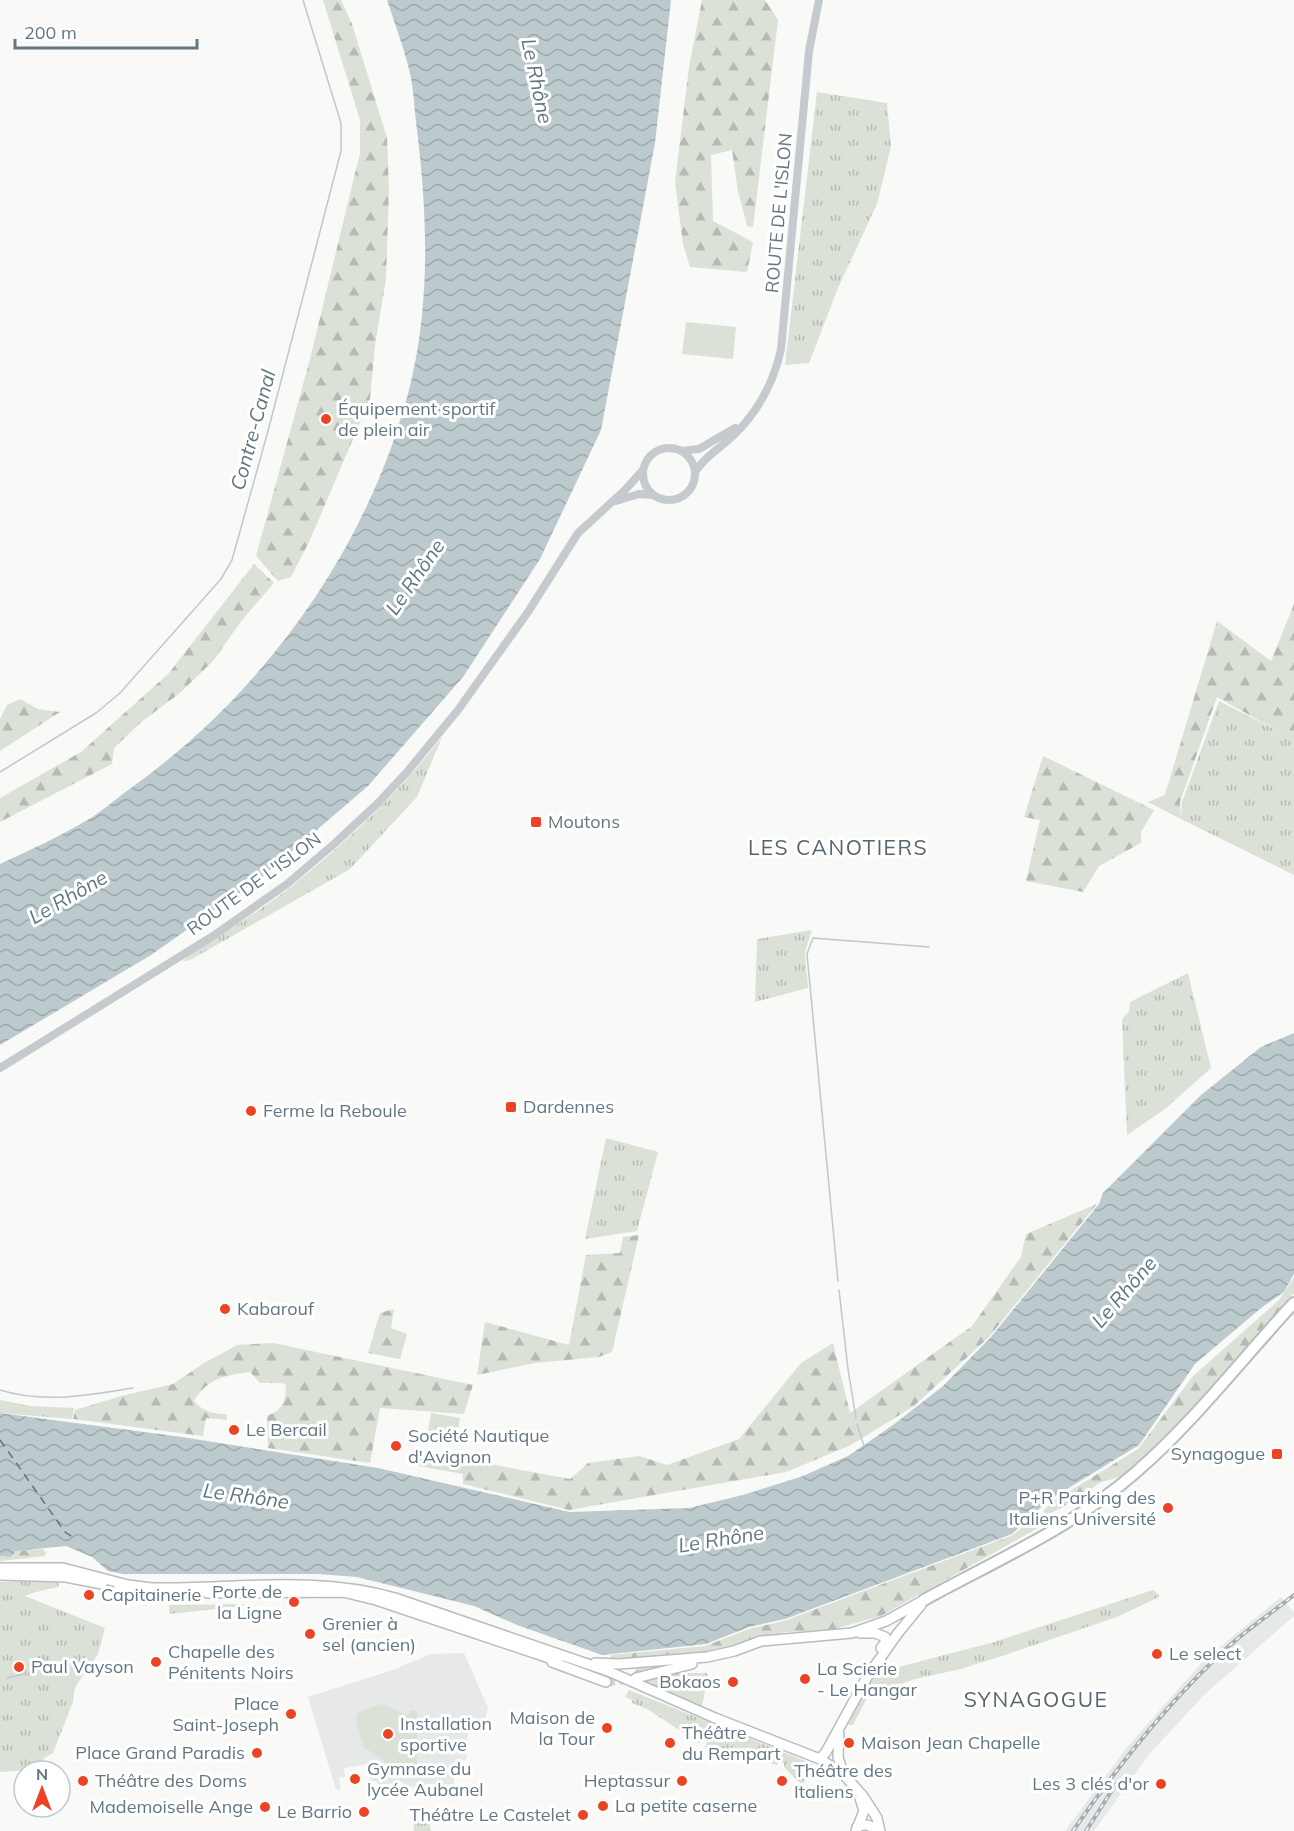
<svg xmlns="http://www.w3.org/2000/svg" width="1294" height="1831" font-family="Mulish,sans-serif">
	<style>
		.built { fill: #e7e9e8 }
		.grass { fill: url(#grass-tufts) }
		.forest { fill: url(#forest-firs) }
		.pitch { fill: #dbe1d7 }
		.water { fill: url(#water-waves) }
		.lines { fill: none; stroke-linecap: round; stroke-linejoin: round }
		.stream { stroke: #bccacd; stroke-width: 1.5 }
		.ferry { stroke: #5e767d; stroke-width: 1.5; stroke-dasharray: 8 6; stroke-linecap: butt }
		.primary-tunnel { stroke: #d4d8da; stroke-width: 9; stroke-dasharray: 9 4.5; stroke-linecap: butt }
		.primary-casing { stroke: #b8bdc0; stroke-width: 12 }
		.trunk-casing { stroke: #b7bcbf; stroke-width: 14 }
		.tertiary { stroke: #c4cacd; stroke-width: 8 }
		.primary { stroke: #fff; stroke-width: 9 }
		.trunk { stroke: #fff; stroke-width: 10 }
		.rail-casing { stroke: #a5adb2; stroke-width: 4 }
		.rail { stroke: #fff; stroke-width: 1.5; stroke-dasharray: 4.5; stroke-linecap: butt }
		.poi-dot { fill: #eb4425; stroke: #fff; stroke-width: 2 }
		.labels { text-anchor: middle; stroke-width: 6; stroke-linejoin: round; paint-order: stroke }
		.street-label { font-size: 18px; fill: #637783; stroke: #fff }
		.poi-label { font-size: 18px; fill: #637783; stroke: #fff; text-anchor: start }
		.water-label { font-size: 20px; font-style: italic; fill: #5e767d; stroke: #fff }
		.quarter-label { font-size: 21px; letter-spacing: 1.5px; fill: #55656e; stroke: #fff }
	</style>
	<defs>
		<pattern id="grass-tufts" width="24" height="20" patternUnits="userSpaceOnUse" patternTransform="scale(1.5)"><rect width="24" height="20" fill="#dbe1d7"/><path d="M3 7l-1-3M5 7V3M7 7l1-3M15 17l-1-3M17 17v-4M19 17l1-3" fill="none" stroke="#b5bbb4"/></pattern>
		<pattern id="forest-firs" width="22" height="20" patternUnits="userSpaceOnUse" patternTransform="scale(1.5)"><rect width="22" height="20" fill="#dbe1d7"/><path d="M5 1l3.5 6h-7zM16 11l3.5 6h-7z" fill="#b5bbb4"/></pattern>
		<pattern id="water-waves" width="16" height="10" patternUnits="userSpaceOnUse" patternTransform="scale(1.5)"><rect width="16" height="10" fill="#bccacd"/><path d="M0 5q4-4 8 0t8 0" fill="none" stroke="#9ca9ac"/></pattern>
	</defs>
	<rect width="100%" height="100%" fill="#f9f9f7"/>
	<path class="built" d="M1281 1597 1294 1612V1616L1205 1694 1180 1721 1150 1753 1094 1831H1065L1128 1746 1204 1660Z
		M464 1653 488 1708 483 1731 468 1730 466 1760 454 1761V1784L404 1788 403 1782 377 1785V1781H370L368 1764 344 1768 345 1777 339 1778 341 1789 336 1790 308 1697 393 1670 431 1654Z"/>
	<path class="grass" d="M817 92 887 103 891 146 877 204 838 288 809 363 785 365Z
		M1219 701 1276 730 1294 743V875L1181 819 1182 802Z
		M442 737 417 797 350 869 192 959 182 962 189 955C224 933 260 911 292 886 347 842 399 792 442 737Z
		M812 930 805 952 808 988 755 1002 757 939Z
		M1188 973 1211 1068 1165 1109 1127 1135 1122 1019 1129 1012 1130 1002Z
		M606 1138 658 1152 637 1231 585 1239Z
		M0 1400 30 1406 74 1408 72 1419 0 1413Z
		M32 1581 58 1582 59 1585 58 1587C47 1590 36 1591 25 1596L105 1628 98 1654 75 1687 73 1702 53 1753 44 1758 43 1769 0 1772V1582Z
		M1153 1590 1159 1595V1597L1117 1617 1005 1655 961 1669 915 1679 868 1696 853 1725H848L872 1677 880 1672 994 1642Z
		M244 1604 243 1606 170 1614 169 1605Z
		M668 1665 658 1691 632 1677 635 1670 640 1667Z
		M675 1673H707L708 1676 702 1706 666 1690 665 1686 668 1677Z
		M629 1690 813 1764 803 1786 784 1767V1763L778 1762 777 1765 707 1749 705 1747 708 1740 705 1738 699 1743 647 1709 632 1703V1700L625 1697Z
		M429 1819 431 1831H414L413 1820Z"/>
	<path class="forest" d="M323 0H341L352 24 387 138 389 190 386 279 375 345 370 399 310 540 291 577 278 581 256 556 310 359 360 153V120Z
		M702 0H765L778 20 753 227 747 226 738 191 732 150 711 155 713 221 753 242 747 272 690 267 683 244 675 182 689 67Z
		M254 564 274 583 242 620 213 661 180 693 140 723 114 748 112 764 0 822V798L81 752 169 673Z
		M1294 604V743L1276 730 1217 697 1180 802 1181 819 1148 802 1165 795 1217 621 1271 661Z
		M20 699 38 709 60 712 0 751V719L7 705Z
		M1043 756 1154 810 1141 832V843L1099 866 1083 892 1026 881 1040 820 1024 817Z
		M1097 1204 989 1337 914 1406 851 1445 786 1472 569 1510 463 1484V1474L419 1466 420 1451 570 1479 588 1463 639 1456 667 1465 739 1439 801 1363 833 1343 850 1413 972 1326 1021 1257 1026 1234Z
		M639 1235 612 1352 599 1357 535 1363 477 1375 485 1322 569 1345 586 1255 620 1253 623 1237Z
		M1294 1277V1293L1159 1445 1122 1476 1099 1483 1080 1498 1047 1515 1043 1511 1052 1502 1138 1449 1193 1376 1279 1300Z
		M394 1309 391 1328 407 1334 400 1359 368 1353 380 1313Z
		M273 1343 473 1385 464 1414 380 1408 370 1463 268 1448 267 1416C283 1410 286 1401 286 1385L281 1383H260L250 1372C227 1375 207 1378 194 1401 204 1412 213 1414 227 1414V1420L206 1418 203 1436 73 1419 75 1410 121 1396 173 1384 204 1363 237 1345Z
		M1032 1519H1044L1038 1528 881 1616 831 1630 786 1632 760 1637 715 1654 612 1659 610 1655 705 1646 749 1629 784 1621 1013 1535Z
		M43 1549 46 1553 45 1556 0 1561V1556L11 1557 16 1551Z"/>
	<path class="pitch" d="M686 322 736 327 733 359 682 354Z
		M431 1413 460 1418 457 1435 428 1431Z
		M379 1704C390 1705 397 1713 408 1715L411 1710 417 1711V1767L392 1768 372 1752 364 1749 356 1720 358 1713Z"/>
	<path class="water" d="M387 0H671L655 143 601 430 540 559 463 677 368 786 262 877 151 955 0 1045V864C30 850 61 836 89 819 104 810 117 798 131 788 266 691 371 545 411 382 431 297 427 208 416 122 414 103 413 83 408 65 402 43 394 21 387 0Z
		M1294 1033V1274L1284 1292 1261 1308 1195 1364 1139 1445 1049 1500 1012 1534 785 1619 749 1627 706 1644 602 1655 517 1625 474 1606 357 1577 319 1574H123L108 1571 92 1557 66 1546 16 1551 11 1557 0 1556V1413L182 1437 378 1468 570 1512 689 1508 743 1495 803 1476 848 1456 893 1425 943 1386 991 1337 1099 1204 1103 1193 1201 1095 1261 1047Z"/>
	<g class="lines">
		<path class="stream" d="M0 772 96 713 120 693 221 579 232 560 268 431 341 151V123L303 0
			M838 1281 807 954 813 938 929 947
			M839 1290 848 1369 856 1418
			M0 1390C45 1404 88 1395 133 1388
			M857 1424 864 1446
			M7 1678 23 1674"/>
		<path class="ferry" d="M0 1440 65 1532 74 1538"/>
		<path class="primary-tunnel" d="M606 1682 631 1679"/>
		<g class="primary-casing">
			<path id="primary" d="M0 1568H63L128 1585 152 1588C233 1589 316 1575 395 1598L608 1671 715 1718 820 1759 844 1775 863 1796 877 1818 880 1831
				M0 1575 66 1577 102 1584
				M118 1589 134 1593 176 1594
				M207 1593 343 1592 376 1600 558 1661
				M860 1633H875L885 1637V1643L881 1648
				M552 1662 606 1682
				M595 1663 619 1664 707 1657 734 1651 761 1641 852 1633 886 1621 924 1600
				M636 1678 692 1664
				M839 1734 838 1757 843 1773
				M820 1759 826 1752 867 1677 898 1633 921 1605
				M857 1827C865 1824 870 1824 876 1831
				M856 1831 864 1811 860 1798"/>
		</g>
		<g class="trunk-casing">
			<path id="trunk" d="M924 1600C995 1561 1073 1527 1135 1473 1193 1423 1242 1359 1294 1303"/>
		</g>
		<path class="tertiary" d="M643 474a26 26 0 1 1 52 0a26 26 0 1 1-52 0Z
			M681 451 699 449 735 428
			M695 472C707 454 721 448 735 434 759 410 774 382 781 349L809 51 819 0
			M616 501 639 494 653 495
			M0 1068 213 936 287 884 334 844 378 803 407 772 458 710 528 612 578 533 625 490 643 470"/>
		<use href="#primary" class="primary"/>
		<use href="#trunk" class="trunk"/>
		<g class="rail-casing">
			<path id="rail" d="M1073 1831C1119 1764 1169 1701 1229 1646 1249 1628 1273 1612 1294 1595
				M1086 1831 1116 1784"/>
		</g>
		<use href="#rail" class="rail"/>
	</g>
	<g class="poi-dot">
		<circle cx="326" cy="419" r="6"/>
		<rect x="530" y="816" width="12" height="12" rx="3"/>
		<rect x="505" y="1101" width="12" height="12" rx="3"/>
		<circle cx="251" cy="1111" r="6"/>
		<circle cx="225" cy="1309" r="6"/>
		<circle cx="234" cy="1430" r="6"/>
		<circle cx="396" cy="1446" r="6"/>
		<rect x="1271" y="1448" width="12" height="12" rx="3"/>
		<circle cx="1168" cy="1508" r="6"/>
		<circle cx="89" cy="1595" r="6"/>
		<circle cx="294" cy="1602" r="6"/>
		<circle cx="310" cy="1634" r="6"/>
		<circle cx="1157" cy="1654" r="6"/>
		<circle cx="156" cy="1662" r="6"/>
		<circle cx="19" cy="1667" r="6"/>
		<circle cx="805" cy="1679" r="6"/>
		<circle cx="733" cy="1682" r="6"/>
		<circle cx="291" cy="1714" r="6"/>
		<circle cx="607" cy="1728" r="6"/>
		<circle cx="388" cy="1734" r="6"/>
		<circle cx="670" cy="1743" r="6"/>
		<circle cx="849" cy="1743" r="6"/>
		<circle cx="257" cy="1753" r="6"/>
		<circle cx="355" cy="1779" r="6"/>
		<circle cx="83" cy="1781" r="6"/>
		<circle cx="682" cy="1781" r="6"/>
		<circle cx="782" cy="1781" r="6"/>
		<circle cx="1161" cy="1784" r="6"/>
		<circle cx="603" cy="1806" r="6"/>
		<circle cx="265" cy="1807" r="6"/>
		<circle cx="364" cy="1812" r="6"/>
		<circle cx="583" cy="1815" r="6"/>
	</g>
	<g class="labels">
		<g class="street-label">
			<text transform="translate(779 213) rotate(-85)" y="6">ROUTE DE L'ISLON</text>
			<text transform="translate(254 884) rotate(-36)" y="6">ROUTE DE L'ISLON</text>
		</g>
		<g class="poi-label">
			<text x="338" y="415">Équipement sportif<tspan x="338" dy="21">de plein air</tspan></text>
			<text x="548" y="828">Moutons</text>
			<text x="523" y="1113">Dardennes</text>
			<text x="263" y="1117">Ferme la Reboule</text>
			<text x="237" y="1315">Kabarouf</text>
			<text x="246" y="1436">Le Bercail</text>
			<text x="408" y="1442">Société Nautique<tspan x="408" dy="21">d'Avignon</tspan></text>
			<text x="1265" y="1460" text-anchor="end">Synagogue</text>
			<text x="1156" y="1504" text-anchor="end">P+R Parking des<tspan x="1156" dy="21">Italiens Université</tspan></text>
			<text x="282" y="1598" text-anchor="end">Porte de<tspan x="282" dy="21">la Ligne</tspan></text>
			<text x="101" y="1601">Capitainerie</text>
			<text x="322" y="1630">Grenier à<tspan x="322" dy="21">sel (ancien)</tspan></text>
			<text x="168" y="1658">Chapelle des<tspan x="168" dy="21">Pénitents Noirs</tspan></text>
			<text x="1169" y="1660">Le select</text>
			<text x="31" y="1673">Paul Vayson</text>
			<text x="817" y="1675">La Scierie<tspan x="817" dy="21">- Le Hangar</tspan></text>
			<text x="721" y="1688" text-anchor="end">Bokaos</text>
			<text x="279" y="1710" text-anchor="end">Place<tspan x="279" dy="21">Saint-Joseph</tspan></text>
			<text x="595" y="1724" text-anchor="end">Maison de<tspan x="595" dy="21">la Tour</tspan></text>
			<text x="400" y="1730">Installation<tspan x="400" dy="21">sportive</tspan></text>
			<text x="682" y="1739">Théâtre<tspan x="682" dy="21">du Rempart</tspan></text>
			<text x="861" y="1749">Maison Jean Chapelle</text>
			<text x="245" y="1759" text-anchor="end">Place Grand Paradis</text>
			<text x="367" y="1775">Gymnase du<tspan x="367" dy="21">lycée Aubanel</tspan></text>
			<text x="794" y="1777">Théâtre des<tspan x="794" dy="21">Italiens</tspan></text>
			<text x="95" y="1787">Théâtre des Doms</text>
			<text x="670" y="1787" text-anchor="end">Heptassur</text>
			<text x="1149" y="1790" text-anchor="end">Les 3 clés d'or</text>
			<text x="615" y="1812">La petite caserne</text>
			<text x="253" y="1813" text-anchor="end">Mademoiselle Ange</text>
			<text x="352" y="1818" text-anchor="end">Le Barrio</text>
			<text x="571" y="1821" text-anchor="end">Théâtre Le Castelet</text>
		</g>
		<g class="water-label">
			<text transform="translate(537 81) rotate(78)" y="7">Le Rhône</text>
			<text transform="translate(253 430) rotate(-75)" y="7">Contre-Canal</text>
			<text transform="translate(415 577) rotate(-55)" y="7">Le Rhône</text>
			<text transform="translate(68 897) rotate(-30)" y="7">Le Rhône</text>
			<text transform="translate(1124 1292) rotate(-49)" y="7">Le Rhône</text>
			<text transform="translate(246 1496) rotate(8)" y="7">Le Rhône</text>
			<text transform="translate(721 1539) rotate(-9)" y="7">Le Rhône</text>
		</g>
		<g class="quarter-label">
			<text x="838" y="855">LES CANOTIERS</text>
			<text x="1036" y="1707">SYNAGOGUE</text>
		</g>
	</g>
	<g transform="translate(42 1789)"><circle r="28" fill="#ffffff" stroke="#c1c9cd" stroke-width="1.5"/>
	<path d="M0-4.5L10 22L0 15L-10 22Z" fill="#eb4425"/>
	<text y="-9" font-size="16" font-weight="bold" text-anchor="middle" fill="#637783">N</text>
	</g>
	<path d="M15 39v9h182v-9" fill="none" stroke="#637783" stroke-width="3"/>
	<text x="24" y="39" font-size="18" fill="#637783" stroke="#ffffff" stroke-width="4.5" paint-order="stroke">200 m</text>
</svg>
